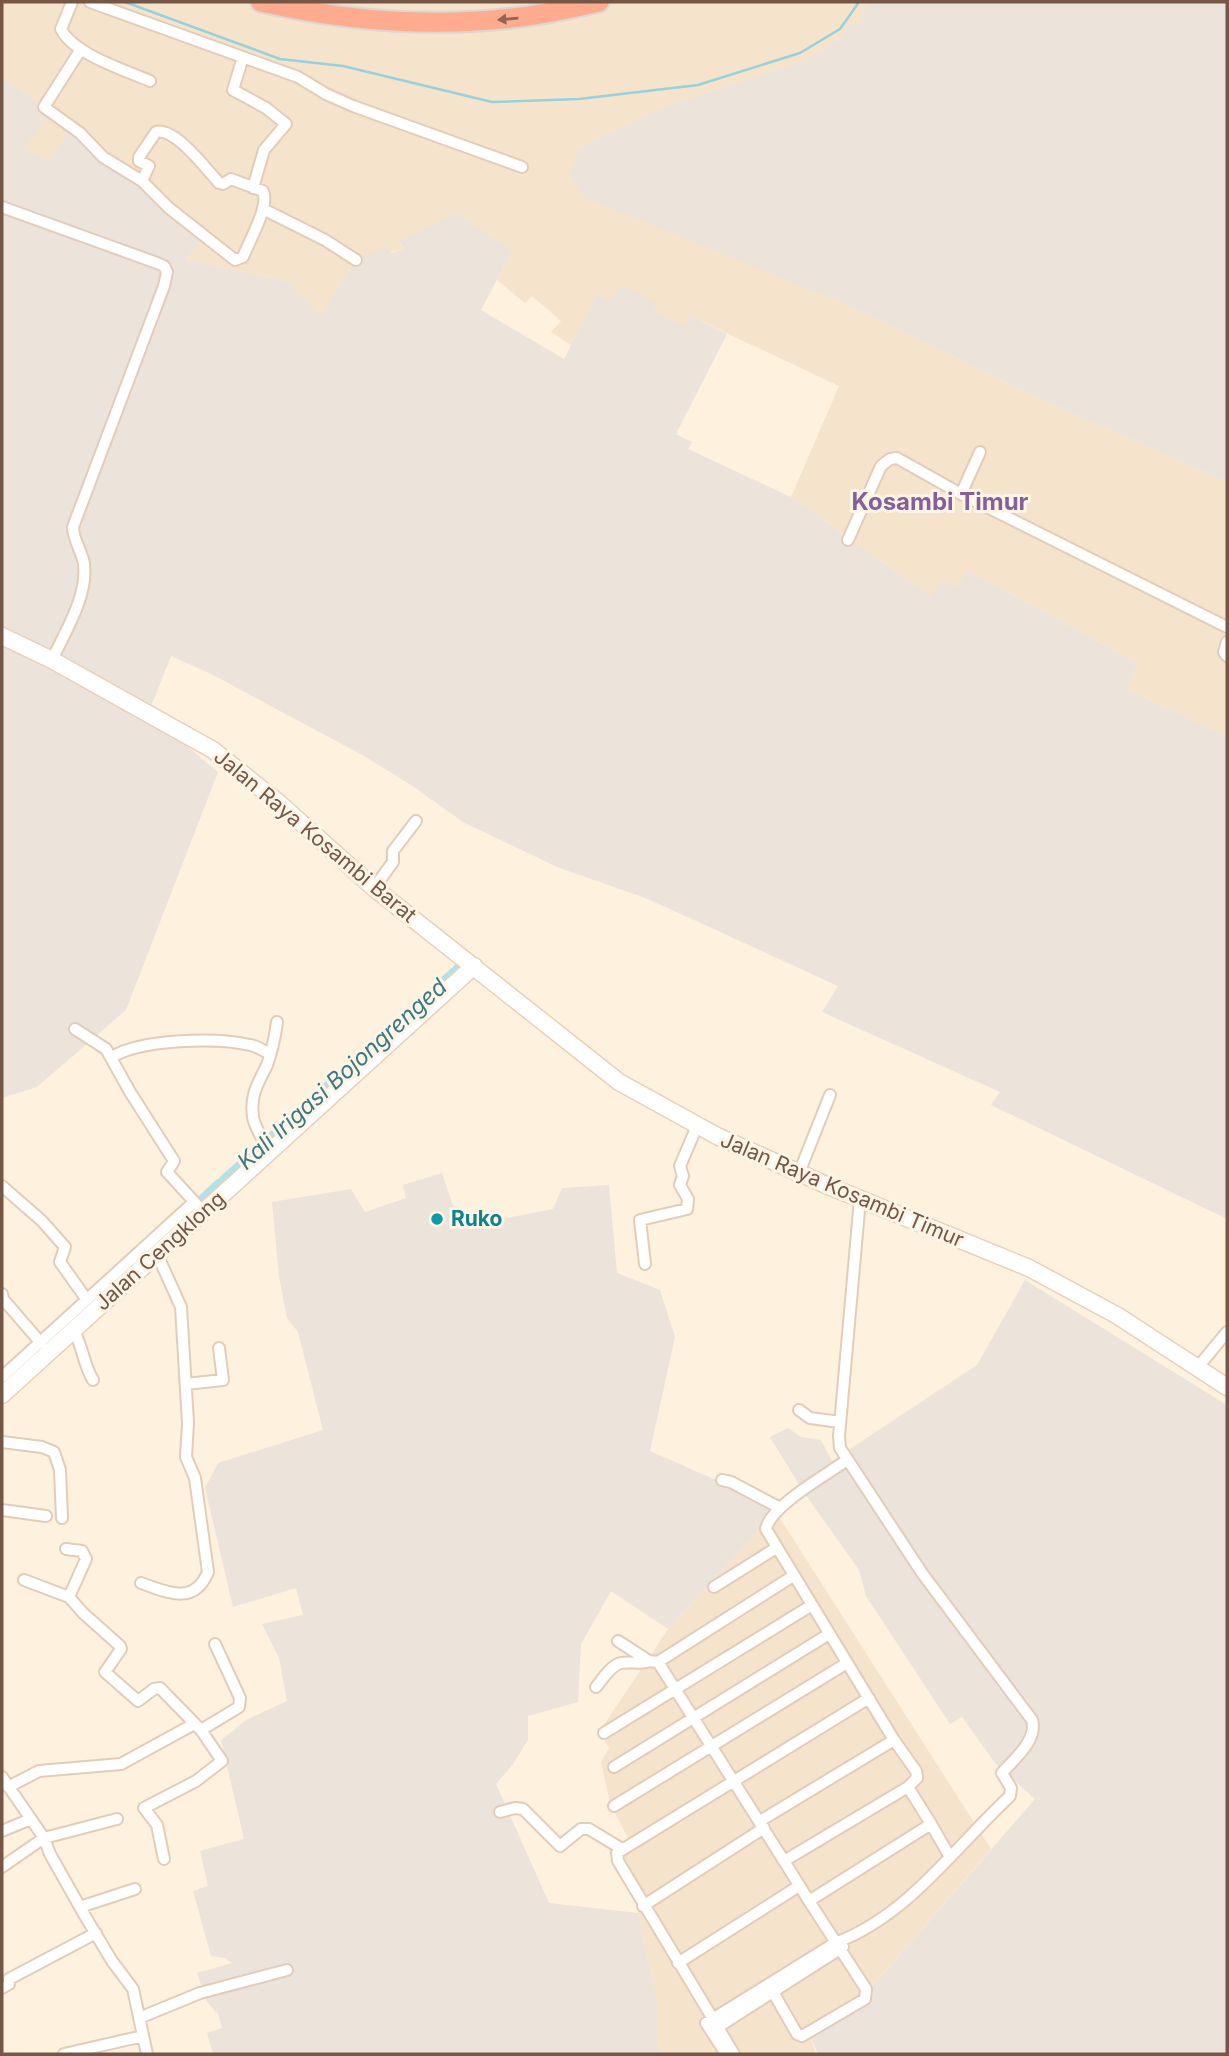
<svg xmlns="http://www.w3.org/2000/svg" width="1229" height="2056" font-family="Inter,sans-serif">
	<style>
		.residential { fill: #f6e3cc }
		.industrial { fill: #ece3db }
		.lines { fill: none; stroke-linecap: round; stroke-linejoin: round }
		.stream { stroke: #97d1db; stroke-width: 2.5 }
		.canal { stroke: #b2e1e9; stroke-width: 10 }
		.street-casing { stroke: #e2cdba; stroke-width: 14 }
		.secondary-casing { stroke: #ead0b9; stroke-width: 19 }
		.highway-casing { stroke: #ded6d2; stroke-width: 23 }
		.street { stroke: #fff; stroke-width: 10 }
		.secondary { stroke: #fff; stroke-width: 16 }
		.highway { stroke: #feab90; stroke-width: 19 }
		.oneway { fill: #916754 }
		.culture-dot { fill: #0f9aa8; stroke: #fff5e6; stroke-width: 2.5 }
		.labels { text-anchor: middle; stroke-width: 6; stroke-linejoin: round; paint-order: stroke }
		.street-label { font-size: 21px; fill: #765645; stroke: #fff5e6 }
		.culture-label { font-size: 21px; font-weight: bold; fill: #0d838f; stroke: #fff5e6; text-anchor: start }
		.water-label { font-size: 23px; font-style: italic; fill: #3a7984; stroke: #fff5e6 }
		.quarter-label { font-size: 24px; font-weight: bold; fill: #865f9a; stroke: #fff5e6 }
	</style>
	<rect width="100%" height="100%" fill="#fef1de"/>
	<path class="residential" d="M2 2H868L858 24 842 37 804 61 661 108 578 148 834 299 1047 402 1227 482V737L1127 689 1138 663 967 570 956 587 931 597 791 497 839 386 690 316 685 327 653 311 609 302 597 294 571 345 551 332 561 321 532 296 525 303 497 280 512 251 399 242 404 249 356 260 321 316 287 281 186 260 206 234 67 132 51 161 23 149 26 93 2 79Z
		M776 1512 991 1849 845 2018 810 2036 816 2054H664L657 2041 658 2006 634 1895 609 1853 630 1842 610 1803 601 1762 609 1748 599 1732 668 1629Z"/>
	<path class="industrial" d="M868 2H1227V482L1047 402 834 299 586 198 570 176 578 148 661 108 804 61 842 37 848 24H858Z
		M2 79 26 93 49 114 23 149 51 161 67 132 155 193 206 234 186 260 287 281 321 315 356 260 386 246 391 253 404 249 399 241 457 214 512 251 481 310 564 359 597 294 609 301 623 285 656 303 653 311 684 326 690 316 727 334 676 434 692 442 688 449 791 497 931 597 941 581 956 587 967 570 1138 663 1127 689 1227 737V1219L991 1105 1000 1092 822 1012 838 986 648 899 557 867 463 822 411 785 364 756 213 675 171 656 148 714 218 772 126 1010 37 1087 2 1098Z
		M442 1173 460 1227 553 1209 562 1188 609 1185 617 1273 660 1290 675 1337 650 1451 734 1488 776 1512 668 1629 611 1591 581 1644 578 1702 528 1716V1740L513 1764 496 1784 549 1903 638 1913 658 2006 657 2041 664 2054H682H213L207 2033 222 2028 218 2014 207 2002 197 1973 232 1963 225 1958 211 1956 193 1891 208 1886 200 1851 244 1839 221 1740 246 1720 287 1701 279 1658 262 1624 303 1615 296 1588 233 1607 205 1488 218 1463 323 1430 298 1332 287 1318 279 1276 272 1202 351 1189 365 1212 406 1198 403 1185Z
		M1025 1280 1227 1405V2054H818L810 2036 845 2018 1035 1799 995 1763 962 1717 950 1724 866 1596 859 1570 803 1491 770 1437 788 1428 801 1437 821 1440 832 1461 977 1365Z"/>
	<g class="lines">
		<path class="stream" d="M125 2 280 59 343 66 492 102 579 99 698 85 800 53 840 29 859 2"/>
		<path class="canal" d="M224 1180 459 968
			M192 1209 219 1184
			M90 1305 133 1265"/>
		<g class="street-casing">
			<path id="street" d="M72 2 61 29C73 54 125 70 150 81
				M90 2 298 77 326 94 353 106 522 167
				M81 49 44 107 80 133 103 157 142 181 169 208 235 260 243 257C249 241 270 206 263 191L231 179 223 184 219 183C206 169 175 127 156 132L139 157V161L149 166 142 181
				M243 57 233 90 266 108 286 124 264 150 253 188
				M2 207 157 263 164 266 167 272 164 286 73 527C73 540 82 551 84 564 88 596 65 632 52 660
				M263 209 325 240 356 260
				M961 494 980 452
				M848 540 881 466 890 459 897 458 961 494 1227 627
				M1227 642 1224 652 1227 656
				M374 888 393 862V851L416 821
				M75 1029 106 1049 130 1092 174 1161 167 1172 199 1207
				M112 1057C141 1039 217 1037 250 1045 257 1046 264 1051 270 1054
				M270 1152C264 1141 255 1129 253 1117 250 1094 258 1084 267 1065 272 1051 275 1037 277 1022
				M799 1173 830 1095
				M2 1186 42 1221 65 1247 60 1262 87 1300
				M645 1264 640 1220 687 1209 688 1199 680 1185 683 1176 680 1166 697 1126
				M2 1294 3 1299 41 1343
				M73 1329C83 1346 83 1364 93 1380
				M1198 1367 1227 1332
				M2 1377 194 1202
				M186 1384 223 1380 219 1348
				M799 1410 810 1418 840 1422
				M2 1442 42 1447 54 1452 60 1470 62 1518
				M847 1460C828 1474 770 1506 766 1529L894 1740 916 1771 917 1778 908 1787
				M722 1480 731 1482 780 1508
				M2 1510 46 1516
				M66 1549 82 1551 86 1559 69 1597
				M24 1580 69 1597 83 1613 120 1646 121 1649 105 1672 138 1701 154 1689 160 1688 201 1730 222 1761 196 1781 144 1808 157 1825 164 1859
				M141 1583C167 1592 194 1606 208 1572L195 1478 186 1457 188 1423 181 1307 157 1254
				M714 1587 776 1548
				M618 1641 649 1661 658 1662 793 1576
				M658 1662 784 1861
				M596 1687C602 1680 611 1665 621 1663 630 1661 639 1665 649 1661
				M201 1730 239 1707 240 1698 215 1644
				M604 1733 812 1605
				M614 1767 829 1634
				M2 1777 44 1838 50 1854 85 1916 112 1961 133 1989 147 2054
				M8 1787 39 1771 121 1764 194 1724
				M614 1806 847 1663
				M500 1812 515 1808 523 1809 560 1846 581 1829H589L622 1849
				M760 1821 894 1740
				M931 1824 950 1857
				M2 1831 31 1819
				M2 1867 44 1838 117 1819
				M643 1906 764 1828
				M80 1907 135 1889
				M678 1963 799 1886
				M2 1988 9 1984V1979L96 1933
				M773 1992 797 2034 802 2036 865 1999 866 1989 809 1901 931 1824 908 1787 784 1861 809 1901
				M139 2018 200 1993 287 1970
				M715 2029 843 1947
				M64 2054 143 2036
				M726 2054 706 2023 835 1943C908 1916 955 1847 1010 1796L1011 1788 1002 1773C1014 1759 1038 1740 1032 1720L922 1573 840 1448 839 1436 860 1199
				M734 2054 618 1861 617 1853 869 1698"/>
		</g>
		<g class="secondary-casing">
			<path id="secondary" d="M2 636 52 660 213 750 279 803 374 888 619 1082 717 1136 826 1185 1029 1268 1118 1316 1227 1387
				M2 1395 474 966"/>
		</g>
		<g class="highway-casing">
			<path id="highway" d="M261 2C345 21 435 28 521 17 547 14 573 8 599 2"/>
		</g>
		<use href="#street" class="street"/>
		<use href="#secondary" class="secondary"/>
		<use href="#highway" class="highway"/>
	</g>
	<defs><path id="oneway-solid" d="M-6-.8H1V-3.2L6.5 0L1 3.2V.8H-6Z" transform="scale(1.75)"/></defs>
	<use class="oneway" href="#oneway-solid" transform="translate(508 19) rotate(175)"/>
	<circle class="culture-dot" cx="437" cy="1219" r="7"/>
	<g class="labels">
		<g class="street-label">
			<text transform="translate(315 836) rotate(40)" y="7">Jalan Raya Kosambi Barat</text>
			<text transform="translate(842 1190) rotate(23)" y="7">Jalan Raya Kosambi Timur</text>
			<text transform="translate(160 1251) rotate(-42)" y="7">Jalan Cengklong</text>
		</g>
		<g class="culture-label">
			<text x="451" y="1226">Ruko</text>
		</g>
		<g class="water-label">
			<text transform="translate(342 1074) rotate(-42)" y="8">Kali Irigasi Bojongrenged</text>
		</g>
		<g class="quarter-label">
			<text x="940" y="510">Kosambi Timur</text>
		</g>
	</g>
	<rect width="1229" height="2056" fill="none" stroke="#765645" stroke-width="7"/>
</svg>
